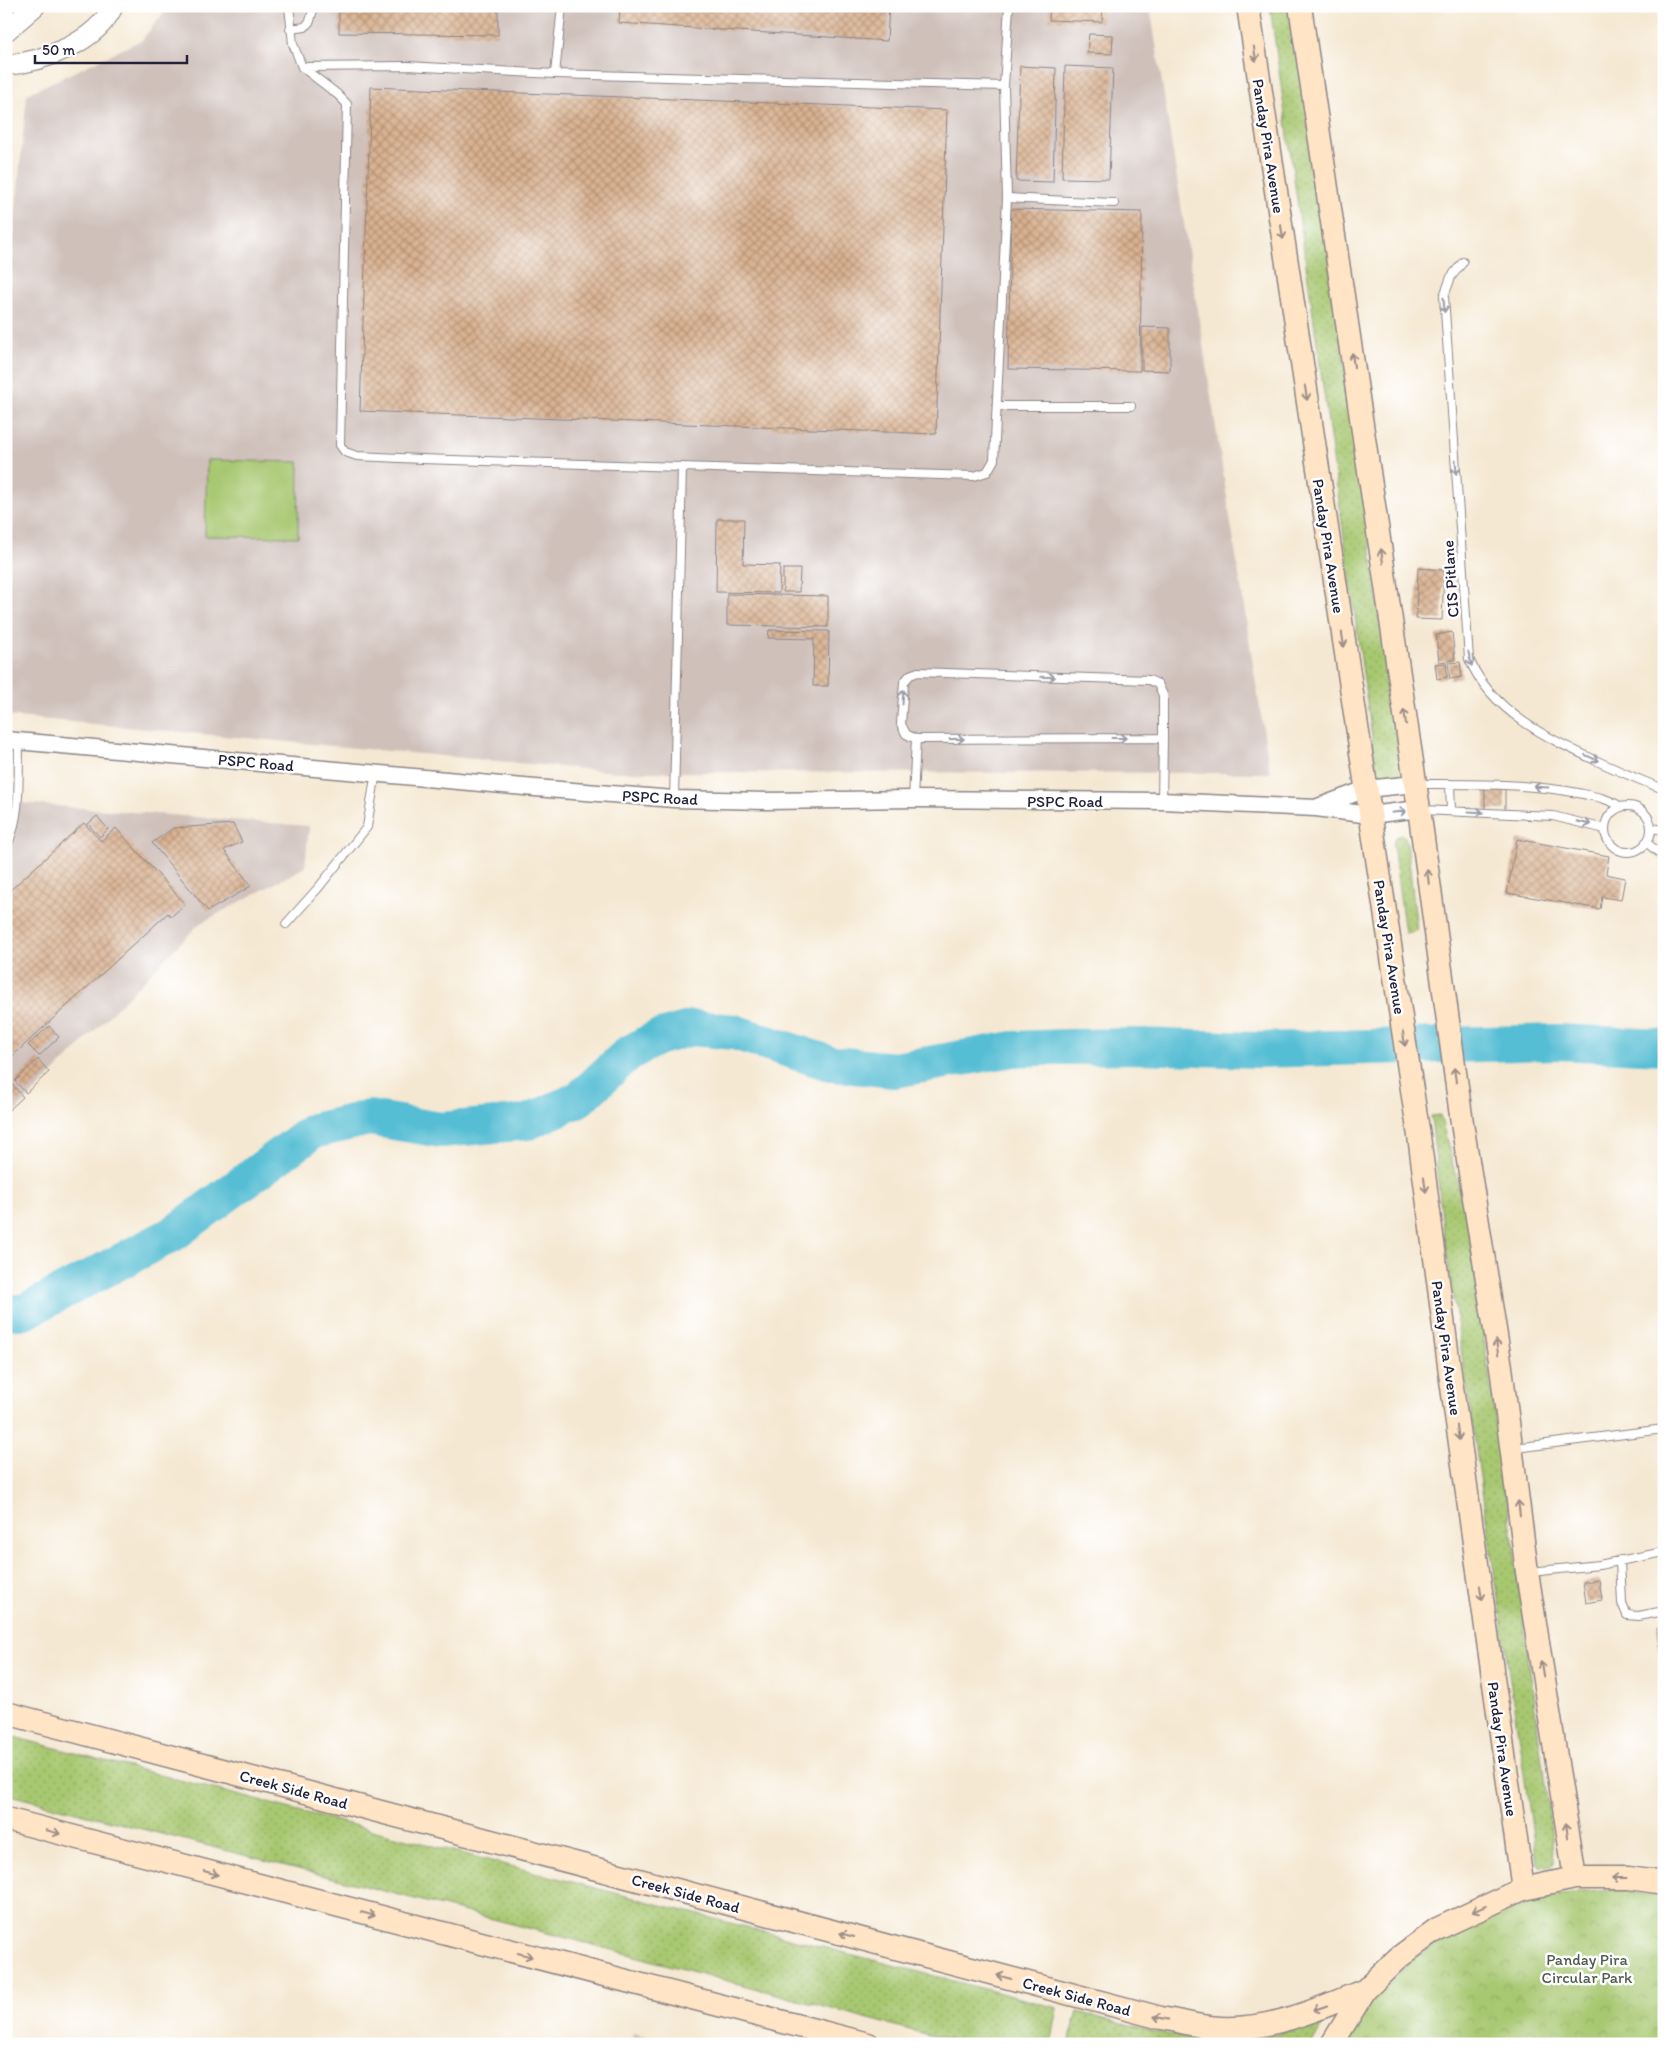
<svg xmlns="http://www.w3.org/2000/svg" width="1670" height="2050" font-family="Itim,sans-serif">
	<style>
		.industrial { fill: #cfc0ba }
		.grass { fill: url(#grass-dots); stroke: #647455 }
		.park { fill: url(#park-crowns); stroke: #647455 }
		.garden { fill: #a7c76f; stroke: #647455 }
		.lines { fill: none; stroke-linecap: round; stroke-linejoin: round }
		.river { stroke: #57bed4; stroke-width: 36 }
		.building { fill: url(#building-cross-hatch) }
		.service-casing { stroke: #8c8586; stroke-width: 10 }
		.minor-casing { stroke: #8c8586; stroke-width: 19 }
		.tertiary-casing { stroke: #8c8586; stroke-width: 22 }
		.secondary-casing { stroke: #8c8586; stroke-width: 25 }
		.service { stroke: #fff; stroke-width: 8 }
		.minor { stroke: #fff; stroke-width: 16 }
		.tertiary { stroke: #fff; stroke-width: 20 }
		.secondary { stroke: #ffe4c6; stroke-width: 22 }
		.oneway { stroke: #9c8d87 }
		.oneway2 { stroke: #9c9ca7 }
		.labels { text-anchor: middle; stroke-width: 5; stroke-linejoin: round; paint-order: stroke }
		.street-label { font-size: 16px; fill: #22223b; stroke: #fff }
		.park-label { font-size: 16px; fill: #515c4d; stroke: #fff }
	</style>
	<defs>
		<pattern id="grass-dots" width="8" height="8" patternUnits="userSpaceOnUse" patternTransform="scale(1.25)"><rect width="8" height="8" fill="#a7c76f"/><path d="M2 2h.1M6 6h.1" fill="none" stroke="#8fab61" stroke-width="1.8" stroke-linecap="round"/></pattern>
		<pattern id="park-crowns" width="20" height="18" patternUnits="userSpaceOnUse" patternTransform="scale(1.25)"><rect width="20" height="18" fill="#a7c76f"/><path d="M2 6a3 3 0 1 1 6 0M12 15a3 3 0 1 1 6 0" fill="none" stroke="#8fab61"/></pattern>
		<pattern id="building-cross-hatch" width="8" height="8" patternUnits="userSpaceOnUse" patternTransform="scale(1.25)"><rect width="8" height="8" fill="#dab290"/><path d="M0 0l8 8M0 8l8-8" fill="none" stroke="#b09077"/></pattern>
	</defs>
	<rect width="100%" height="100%" fill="#fff"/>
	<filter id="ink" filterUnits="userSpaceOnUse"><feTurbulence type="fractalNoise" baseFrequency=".02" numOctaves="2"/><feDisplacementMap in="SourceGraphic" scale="10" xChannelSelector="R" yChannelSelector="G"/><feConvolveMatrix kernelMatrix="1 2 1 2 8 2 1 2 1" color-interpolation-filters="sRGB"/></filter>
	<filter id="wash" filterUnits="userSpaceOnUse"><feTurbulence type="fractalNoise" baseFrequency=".0096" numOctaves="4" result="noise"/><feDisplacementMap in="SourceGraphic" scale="20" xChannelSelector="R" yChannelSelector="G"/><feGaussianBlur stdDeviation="1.12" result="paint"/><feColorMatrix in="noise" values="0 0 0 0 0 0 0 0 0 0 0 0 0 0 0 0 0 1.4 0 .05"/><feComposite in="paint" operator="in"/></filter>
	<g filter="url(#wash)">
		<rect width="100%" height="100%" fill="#f5e8d2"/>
		<path class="industrial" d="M169 6H1150L1270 773 617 772 6 716V312L27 94 142 40Z
			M6 802 309 826 305 867 199 924 6 1121Z
			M633 2033 675 2042 676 2044H630Z"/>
		<path class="grass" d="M1270 6H1293L1402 768 1397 781 1381 780 1377 774Z
			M1402 835 1405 837 1407 843 1417 931 1405 933 1393 845 1395 837Z
			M1440 1115 1467 1219 1514 1548 1555 1860C1553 1867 1548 1868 1540 1866L1537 1862 1443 1227 1431 1116Z
			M6 1735 1058 2008 1051 2044H962L594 1945 6 1794Z
			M1078 2012C1132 2026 1188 2044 1244 2040 1272 2038 1300 2027 1325 2017L1326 2019 1312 2044H1068Z"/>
		<path class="park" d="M1619 1889 1664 1897V2044H1344L1361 2009 1416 1958 1467 1924 1551 1896Z"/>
		<path class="garden" d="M207 460 299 462 298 537 205 536Z"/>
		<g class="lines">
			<path class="river" d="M6 1312H24L173 1234 313 1131 369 1118 441 1130 528 1122 579 1099 629 1053 657 1038 692 1028 734 1032 832 1064 895 1070 1013 1049 1064 1047 1138 1046 1257 1050 1558 1042 1664 1047"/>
		</g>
		<g id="blocks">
			<path class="building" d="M339 6H498V35L339 33Z
				M620 6H889L887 41 619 23Z
				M1050 6H1103L1102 22 1049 20Z
				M1089 34 1113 35 1112 54 1087 53Z
				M1020 66 1056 68 1053 182 1016 181Z
				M1065 66 1113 68 1109 179 1062 178Z
				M371 87 947 110 936 434 360 411Z
				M1011 209 1142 212 1140 371 1008 369Z
				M1142 327 1170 328V371L1142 370Z
				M717 519H744L743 564 780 565 779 593 716 592Z
				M1418 568 1444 570 1442 620 1416 619Z
				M783 569H800L799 592H783Z
				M727 594 828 596V627L727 625Z
				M769 630 829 631 828 686H813L814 639 768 638Z
				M1452 632 1455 660 1439 662 1436 635Z
				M1460 662 1462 677 1450 679 1448 663Z
				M1446 663 1447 677 1437 679 1435 664Z
				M1485 787H1505V810H1485Z
				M97 816 108 829 100 837 88 824Z
				M84 823 101 841 116 828 185 904 171 917 168 913 6 1062V894Z
				M233 824 242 842 224 850 251 886 208 911 152 843 173 828Z
				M1517 839 1609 856 1606 874 1625 878 1621 900 1602 897 1600 909 1507 893Z
				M49 1026 59 1037 39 1056 28 1045Z
				M38 1059 49 1072 26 1093 15 1081Z
				M12 1084 23 1097 6 1113V1089Z
				M1599 1580 1602 1600 1586 1603 1583 1582Z
				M1664 1627V1665H1663L1657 1628Z"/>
		</g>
	</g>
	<g filter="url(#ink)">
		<use href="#blocks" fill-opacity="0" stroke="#8c8586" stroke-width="1"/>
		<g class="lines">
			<g class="service-casing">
				<path id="service" d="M289 6 293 44 302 67 337 94 347 104 340 445 345 452 357 456 421 459 974 476 987 472 994 460 1007 198 1004 86 1009 6
					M290 29 305 27 310 21 314 6
					M302 67 407 66 555 74 1004 86
					M555 74 562 6
					M1007 198 1114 203
					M1463 262 1451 277 1444 296 1469 659C1492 712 1547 738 1597 761 1619 771 1641 781 1664 789
					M998 406H1131
					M916 739 906 734 901 724 904 682 910 675 918 672 1149 680 1158 684 1163 695V738
					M1416 784C1470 784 1524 783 1578 793 1593 796 1608 798 1621 807
					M1450 784 1451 811
					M674 799 682 467
					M913 799 916 739 1163 738 1162 801
					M1605 829a23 23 0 1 1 46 0a23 23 0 1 1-46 0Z
					M1422 810 1553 816 1605 829
					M1651 828 1664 830
					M1646 842 1664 857
					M6 848C22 816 18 775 19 741
					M286 924 319 887 367 827 376 772
					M1515 1448 1664 1429
					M1620 1560 1622 1603 1627 1615 1639 1616 1664 1611
					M1530 1572 1599 1565 1664 1552"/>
			</g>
			<g class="minor-casing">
				<path id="minor" d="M6 740 535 788 674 799 766 801 913 799 1162 801 1316 808 1370 815 1419 809
					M1318 807 1366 789 1415 784"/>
			</g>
			<g class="tertiary-casing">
				<path id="tertiary" d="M6 31 35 6
					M6 65C43 62 97 42 113 6"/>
			</g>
			<g class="secondary-casing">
				<path id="secondary" d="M1248 6 1419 1136 1450 1373 1523 1889
					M1300 6 1419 809 1462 1123 1501 1367 1527 1572 1575 1878
					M6 1713 1161 2018C1180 2021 1202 2028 1221 2028 1272 2030 1319 2009 1365 1990
					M6 1819 868 2044
					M1332 2044 1365 1990 1398 1958 1437 1929 1523 1889 1575 1878H1629L1664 1883"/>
			</g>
			<use href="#service" class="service"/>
			<use href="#minor" class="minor"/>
			<use href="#tertiary" class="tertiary"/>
			<use href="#secondary" class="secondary"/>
		</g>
		<defs><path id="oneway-shaft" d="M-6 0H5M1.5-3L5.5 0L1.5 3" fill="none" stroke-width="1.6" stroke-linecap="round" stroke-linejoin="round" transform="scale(1.25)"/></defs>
		<g class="oneway">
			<use href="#oneway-shaft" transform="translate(1255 54) rotate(81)"/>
			<use href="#oneway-shaft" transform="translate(1282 232) rotate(81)"/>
			<use href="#oneway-shaft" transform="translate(1353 360) rotate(-98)"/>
			<use href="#oneway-shaft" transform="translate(1306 393) rotate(81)"/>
			<use href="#oneway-shaft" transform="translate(1382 556) rotate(-98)"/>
			<use href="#oneway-shaft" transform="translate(1343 640) rotate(81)"/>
			<use href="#oneway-shaft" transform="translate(1405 717) rotate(-98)"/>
			<use href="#oneway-shaft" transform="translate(1428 877) rotate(-97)"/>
			<use href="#oneway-shaft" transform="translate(1404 1039) rotate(82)"/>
			<use href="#oneway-shaft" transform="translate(1455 1075) rotate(-98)"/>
			<use href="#oneway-shaft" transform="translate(1425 1185) rotate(82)"/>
			<use href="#oneway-shaft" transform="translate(1497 1347) rotate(-99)"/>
			<use href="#oneway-shaft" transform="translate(1458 1433) rotate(82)"/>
			<use href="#oneway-shaft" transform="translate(1519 1508) rotate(-97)"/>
			<use href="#oneway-shaft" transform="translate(1481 1593) rotate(82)"/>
			<use href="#oneway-shaft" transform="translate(1542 1669) rotate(-99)"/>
			<use href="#oneway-shaft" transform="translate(1567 1830) rotate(-99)"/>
			<use href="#oneway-shaft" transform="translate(53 1832) rotate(15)"/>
			<use href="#oneway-shaft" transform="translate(211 1873) rotate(15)"/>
			<use href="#oneway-shaft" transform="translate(1619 1878) rotate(-180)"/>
			<use href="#oneway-shaft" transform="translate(1479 1909) rotate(155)"/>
			<use href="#oneway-shaft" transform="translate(368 1914) rotate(15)"/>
			<use href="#oneway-shaft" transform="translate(847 1935) rotate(-165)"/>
			<use href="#oneway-shaft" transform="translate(525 1955) rotate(15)"/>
			<use href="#oneway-shaft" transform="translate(1004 1977) rotate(-165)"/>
			<use href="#oneway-shaft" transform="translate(1320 2008) rotate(161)"/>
			<use href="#oneway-shaft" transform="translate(1161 2018) rotate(-168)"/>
		</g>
		<g class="oneway2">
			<use href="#oneway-shaft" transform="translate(1444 305) rotate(86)"/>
			<use href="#oneway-shaft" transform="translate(1456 467) rotate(86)"/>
			<use href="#oneway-shaft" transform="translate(1470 659) rotate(76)"/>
			<use href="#oneway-shaft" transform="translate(1048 677) rotate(2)"/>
			<use href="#oneway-shaft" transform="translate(903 697) rotate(-86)"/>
			<use href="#oneway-shaft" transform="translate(1119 738)"/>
			<use href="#oneway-shaft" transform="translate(957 739)"/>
			<use href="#oneway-shaft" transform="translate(1592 758) rotate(25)"/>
			<use href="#oneway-shaft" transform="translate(1541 787) rotate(-177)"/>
			<use href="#oneway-shaft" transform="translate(1399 812) rotate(-6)"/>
			<use href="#oneway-shaft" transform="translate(1476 812) rotate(3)"/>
			<use href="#oneway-shaft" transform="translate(1584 823) rotate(14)"/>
		</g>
	</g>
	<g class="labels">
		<g class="street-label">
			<text transform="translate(1269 146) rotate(81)" y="6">Panday Pira Avenue</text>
			<text transform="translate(1329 546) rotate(81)" y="6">Panday Pira Avenue</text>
			<text transform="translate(1450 579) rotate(-94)" y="6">CIS Pitlane</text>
			<text transform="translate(256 762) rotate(5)" y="6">PSPC Road</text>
			<text transform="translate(660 797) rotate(3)" y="6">PSPC Road</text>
			<text x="1065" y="807">PSPC Road</text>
			<text transform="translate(1390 947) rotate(81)" y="6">Panday Pira Avenue</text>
			<text transform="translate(1447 1348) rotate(82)" y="6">Panday Pira Avenue</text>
			<text transform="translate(1503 1749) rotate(82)" y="6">Panday Pira Avenue</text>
			<text transform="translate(294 1789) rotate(15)" y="6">Creek Side Road</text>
			<text transform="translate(686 1893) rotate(15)" y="6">Creek Side Road</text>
			<text transform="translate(1077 1996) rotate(15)" y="6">Creek Side Road</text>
		</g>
		<g class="park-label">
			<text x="1587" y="1965">Panday Pira<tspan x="1587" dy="18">Circular Park</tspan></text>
		</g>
	</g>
	<rect width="1670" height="2050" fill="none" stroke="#fff" stroke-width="25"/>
	<path d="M35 55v8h152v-8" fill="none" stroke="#22223b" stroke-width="2.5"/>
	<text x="42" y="55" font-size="15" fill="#22223b" stroke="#ffffff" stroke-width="4" paint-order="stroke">50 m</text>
</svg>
